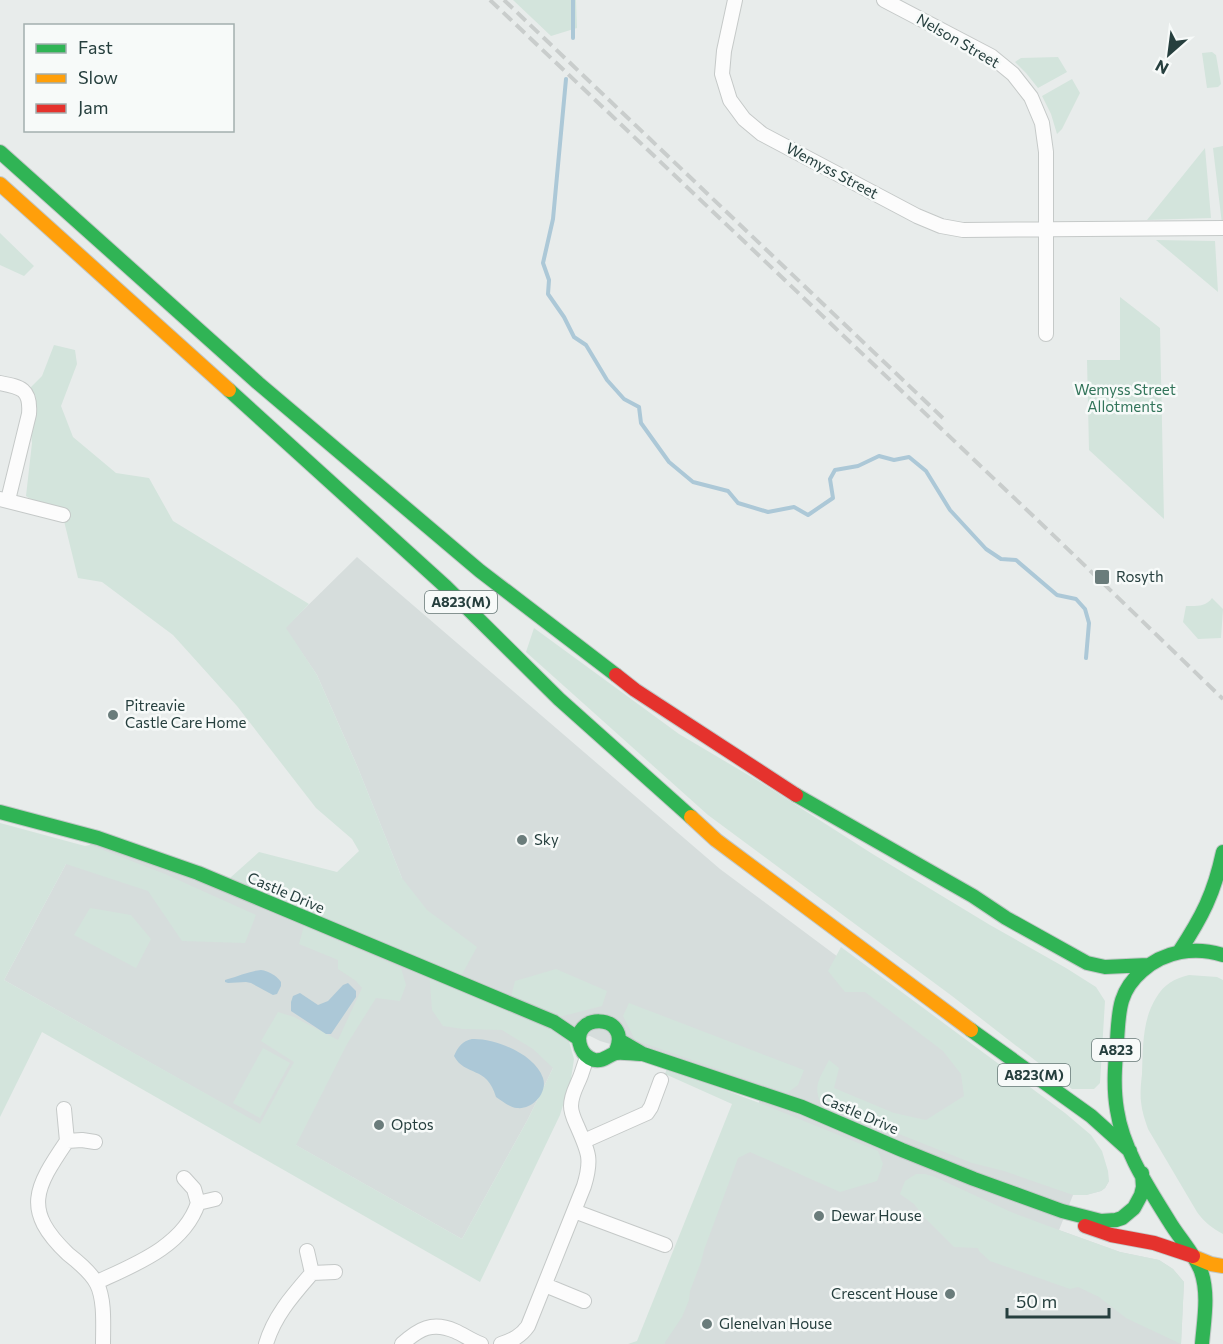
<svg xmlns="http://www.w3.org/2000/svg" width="1223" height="1344" font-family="Commissioner,sans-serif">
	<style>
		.built { fill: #d6dddc }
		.green { fill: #d3e4dc }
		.water { fill: #acc8d7 }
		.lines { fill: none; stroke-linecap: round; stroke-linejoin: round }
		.stream { stroke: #acc8d7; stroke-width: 4 }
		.street-casing { stroke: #c5c9c8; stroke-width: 16 }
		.fast-casing { stroke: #c2c8c7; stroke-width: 16 }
		.slow-casing { stroke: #c2c8c7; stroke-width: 16 }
		.jam-casing { stroke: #c2c8c7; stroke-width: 16 }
		.street { stroke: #fcfcfc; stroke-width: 14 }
		.fast { stroke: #30b455; stroke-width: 14 }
		.slow { stroke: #ff9f0a; stroke-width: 14 }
		.jam { stroke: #e5322d; stroke-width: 14 }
		.rail { stroke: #c9cdcc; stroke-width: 4; stroke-dasharray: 12 6; stroke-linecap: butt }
		.poi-dot { fill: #6a7c7b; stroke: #f7faf9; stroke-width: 2 }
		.labels { text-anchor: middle; stroke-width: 5; stroke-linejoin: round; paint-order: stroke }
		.shield { fill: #f7faf9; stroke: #657776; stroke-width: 1.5 }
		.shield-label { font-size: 14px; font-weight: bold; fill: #263f3e }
		.street-label { font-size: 15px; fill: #263f3e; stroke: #f7faf9 }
		.park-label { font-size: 15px; fill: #32745a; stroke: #f7faf9 }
		.poi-label { font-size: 15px; fill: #263f3e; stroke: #f7faf9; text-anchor: start }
	</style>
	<rect width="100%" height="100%" fill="#e8eceb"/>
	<path class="built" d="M357 557 720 869 1074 1133 1109 1181 1105 1188 1101 1191 1086 1195H1073L1059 1230 1120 1252 1159 1260 1173 1269 1184 1282 1181 1344H664L764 1089 600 1041 590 1036 559 1038 553 1068 528 1119 462 1239 4 980 66 864 98 838 401 959 402 878 358 768 317 675 285 628Z"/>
	<path class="green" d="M513 0H576L577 28 551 36Z
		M1212 52 1216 55 1221 84 1218 87 1207 88 1202 53Z
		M1058 57 1067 72 1038 88 1026 73 1015 62 1021 58Z
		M1072 79 1080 93 1062 129 1057 134 1051 114 1042 96Z
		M1223 146V224H1222L1213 148Z
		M1205 148 1211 218 1147 220Z
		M0 233 34 266 24 276 0 265Z
		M1156 240 1215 241 1218 292Z
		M1120 297 1160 328 1164 519 1089 450 1087 360H1120Z
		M54 345 75 350 77 364 61 406 73 437 116 473 149 478 173 521 309 604 286 628 317 675 358 768 402 878 427 910 477 947 461 976 230 878 259 852 337 872 359 851 352 839 316 808 237 706 173 635 102 582 78 578 64 521 26 496 32 443 29 414V389L42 376Z
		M1212 598 1223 609 1221 638 1198 639 1183 622 1186 606C1196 606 1206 607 1212 598Z
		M534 628 679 734 760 782 871 853 990 925 1066 968 1096 987 1105 1001 1100 1083 1094 1089H1072L952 996 708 815 526 652Z
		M0 823 85 846 90 845 165 874 256 915 245 943 182 941 148 891 66 864 4 980 260 1124 294 1062 261 1041 278 1012 294 1017 338 1040 362 988 356 981 338 969V960L299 944 304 926 401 968 406 985 400 1001 376 998 347 1044 296 1145 462 1239 528 1119 553 1068 533 1049 502 1030 463 1029 443 1026 432 1010 429 971 568 1038 574 1059 571 1079 560 1115 480 1282 42 1032 0 1117Z
		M90 908 131 915 151 939 136 968 74 935Z
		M841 947 1065 1113 1091 1135 1102 1151 1108 1171 1109 1181 1105 1188 1101 1191 1086 1195H1073L1004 1171 972 1163 821 1103C812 1086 821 1076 829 1060L839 1068 834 1088 894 1113 926 1120 964 1096 961 1074 943 1051 865 992H845L828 971Z
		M556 969 607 991 602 1006 559 1017 511 997 515 981Z
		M1189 975 1217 977 1223 980V1234C1212 1228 1204 1222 1197 1212L1148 1129C1145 1120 1142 1112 1141 1102 1140 1093 1141 1083 1142 1074 1143 1049 1142 1020 1156 998 1164 984 1174 979 1189 975Z
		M629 1003 804 1070 798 1085 787 1093 635 1040 623 1016Z
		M263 1048 290 1063 260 1118 233 1103Z
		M667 1068 767 1106 878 1151 883 1164 877 1181 840 1192 750 1152 738 1158 704 1250 701 1262 690 1291 689 1300 682 1317 664 1344H628L637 1341 732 1104 665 1074Z
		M916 1174H925L935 1177 1011 1212 1059 1230 1120 1252 1159 1260 1173 1269 1184 1282 1181 1344 1126 1318 1099 1297 1078 1287 1070 1289 990 1261 979 1251 978 1248 954 1247 924 1217 914 1204 900 1194 905 1181Z"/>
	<path class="water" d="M261 970C269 971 277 976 281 982V986L277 994 273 995 251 983 246 982 228 983 225 982V980L228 979C239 976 250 971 261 970Z
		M348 983 356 991V997L331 1034H326L291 1011V1002L293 996 300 993 318 1005 328 1001 343 985Z
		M472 1039C495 1038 535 1054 543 1078 548 1093 532 1110 517 1108 509 1107 502 1101 496 1097 487 1065 465 1077 454 1056 458 1047 462 1041 472 1039Z"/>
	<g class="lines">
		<path class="stream" d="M573 38V0
			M566 79 553 219 543 263 549 280 548 294 564 317 574 337 586 345 607 380 624 399 639 407 641 423 669 462 693 482 728 491 738 503 768 512 794 507 808 515 833 498 830 479 835 470 858 466 879 456 894 460 909 457 926 471 950 510 986 549 1001 559 1016 560 1057 595 1076 599 1085 609 1089 623 1086 658"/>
		<g class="street-casing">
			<path id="street" d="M735 0 724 51 722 74 730 100 744 119 762 134 917 216 941 226 963 230 1223 228
				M884 0 991 56 1013 74 1031 97 1042 123 1046 152V334
				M0 383C21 387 31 389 29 414L8 500
				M0 499 63 515
				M64 1109 67 1141
				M584 1141 647 1113 651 1107 661 1080
				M95 1142 82 1140 67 1141C35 1188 22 1210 68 1254 77 1261 92 1274 97 1284 105 1300 103 1326 103 1344
				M198 1203 215 1199
				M574 1211 665 1245
				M307 1251 312 1273 335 1272
				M97 1282C134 1265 184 1246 198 1203L194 1189 184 1178
				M545 1285 584 1301
				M266 1344C274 1316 293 1295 312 1273
				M402 1344C419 1329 432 1321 455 1331 464 1335 472 1341 481 1344
				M501 1344C513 1340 521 1336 528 1326L584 1186C592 1160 589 1153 578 1128 575 1121 571 1114 571 1106 571 1094 577 1086 581 1075 583 1069 585 1063 587 1057"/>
		</g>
		<g class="fast-casing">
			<path id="fast" d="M0 152 258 383 480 571 616 675
				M229 390 446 587 559 699 691 817
				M796 795 973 896 1006 918 1087 963 1105 967 1148 965
				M0 812 98 838 198 873 554 1022 579 1039
				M1179 952C1202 917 1214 894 1223 852
				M971 1030 1091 1116 1130 1151
				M619 1040 643 1054 802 1107 902 1150 974 1179 1062 1211 1101 1221 1116 1220 1122 1218 1134 1208 1141 1195 1143 1187 1142 1173
				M616 1051C633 1012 567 1012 581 1048 583 1053 588 1058 594 1060 604 1062 608 1055 616 1053 623 1052 633 1054 640 1054
				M1202 1344C1204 1320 1209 1294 1201 1271 1194 1253 1179 1238 1169 1221 1148 1187 1123 1150 1117 1110 1113 1087 1115 1064 1117 1041 1119 1012 1118 992 1142 971 1164 951 1195 946 1223 955"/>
		</g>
		<g class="slow-casing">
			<path id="slow" d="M0 184 229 390
				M691 817 716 840 971 1030
				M1194 1257 1211 1264 1223 1266"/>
		</g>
		<g class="jam-casing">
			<path id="jam" d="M616 675 635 690 796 795
				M1085 1226 1111 1235 1154 1243 1193 1256"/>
		</g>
		<use href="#street" class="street"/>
		<use href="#fast" class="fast"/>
		<use href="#slow" class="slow"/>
		<use href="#jam" class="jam"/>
		<path class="rail" d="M490 0 1049 531 1223 699
			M504 0 945 420"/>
	</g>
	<g class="poi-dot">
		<rect x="1094" y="569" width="16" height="16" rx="3"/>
		<circle cx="113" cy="715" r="6"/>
		<circle cx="522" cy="840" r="6"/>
		<circle cx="379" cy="1125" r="6"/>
		<circle cx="819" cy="1216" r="6"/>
		<circle cx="950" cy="1294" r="6"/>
		<circle cx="707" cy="1324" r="6"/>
	</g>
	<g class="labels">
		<g class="shield">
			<rect x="425" y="591" width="72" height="22" rx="4.5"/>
			<rect x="1092" y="1039" width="48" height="22" rx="4.5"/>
			<rect x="998" y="1064" width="72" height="22" rx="4.5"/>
		</g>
		<g class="shield-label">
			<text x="461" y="607">A823(M)</text>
			<text x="1116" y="1055">A823</text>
			<text x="1034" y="1080">A823(M)</text>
		</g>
		<g class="street-label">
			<text transform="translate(958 41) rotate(30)" y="5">Nelson Street</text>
			<text transform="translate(832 171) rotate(28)" y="5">Wemyss Street</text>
			<text transform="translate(286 893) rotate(23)" y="5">Castle Drive</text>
			<text transform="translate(860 1114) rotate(23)" y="5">Castle Drive</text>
		</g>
		<g class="park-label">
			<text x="1125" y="395">Wemyss Street<tspan x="1125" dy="17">Allotments</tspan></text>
		</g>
		<g class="poi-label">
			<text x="1116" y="582">Rosyth</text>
			<text x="125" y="711">Pitreavie<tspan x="125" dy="17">Castle Care Home</tspan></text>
			<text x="534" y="845">Sky</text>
			<text x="391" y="1130">Optos</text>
			<text x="831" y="1221">Dewar House</text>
			<text x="938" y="1299" text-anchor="end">Crescent House</text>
			<text x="719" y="1329">Glenelvan House</text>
		</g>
	</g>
	<rect x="24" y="24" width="210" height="108" fill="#f7faf9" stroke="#a3afae" stroke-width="1.5"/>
	<rect x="36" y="44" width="30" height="9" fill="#30b455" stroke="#a3afae" stroke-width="1.5"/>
	<text x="78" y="54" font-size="18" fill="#263f3e">Fast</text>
	<rect x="36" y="74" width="30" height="9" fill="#ff9f0a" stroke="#a3afae" stroke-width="1.5"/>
	<text x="78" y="84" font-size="18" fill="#263f3e">Slow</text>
	<rect x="36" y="104" width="30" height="9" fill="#e5322d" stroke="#a3afae" stroke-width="1.5"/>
	<text x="78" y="114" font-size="18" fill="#263f3e">Jam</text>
	<g transform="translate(1169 54) rotate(208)" stroke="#f7faf9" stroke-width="4.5" paint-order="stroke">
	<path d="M0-4.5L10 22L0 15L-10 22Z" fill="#263f3e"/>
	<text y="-9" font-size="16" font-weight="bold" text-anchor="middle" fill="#263f3e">N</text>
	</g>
	<path d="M1007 1308v9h102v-9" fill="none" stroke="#263f3e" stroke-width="3"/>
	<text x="1016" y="1308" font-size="18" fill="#263f3e" stroke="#f7faf9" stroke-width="4.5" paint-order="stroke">50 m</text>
</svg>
